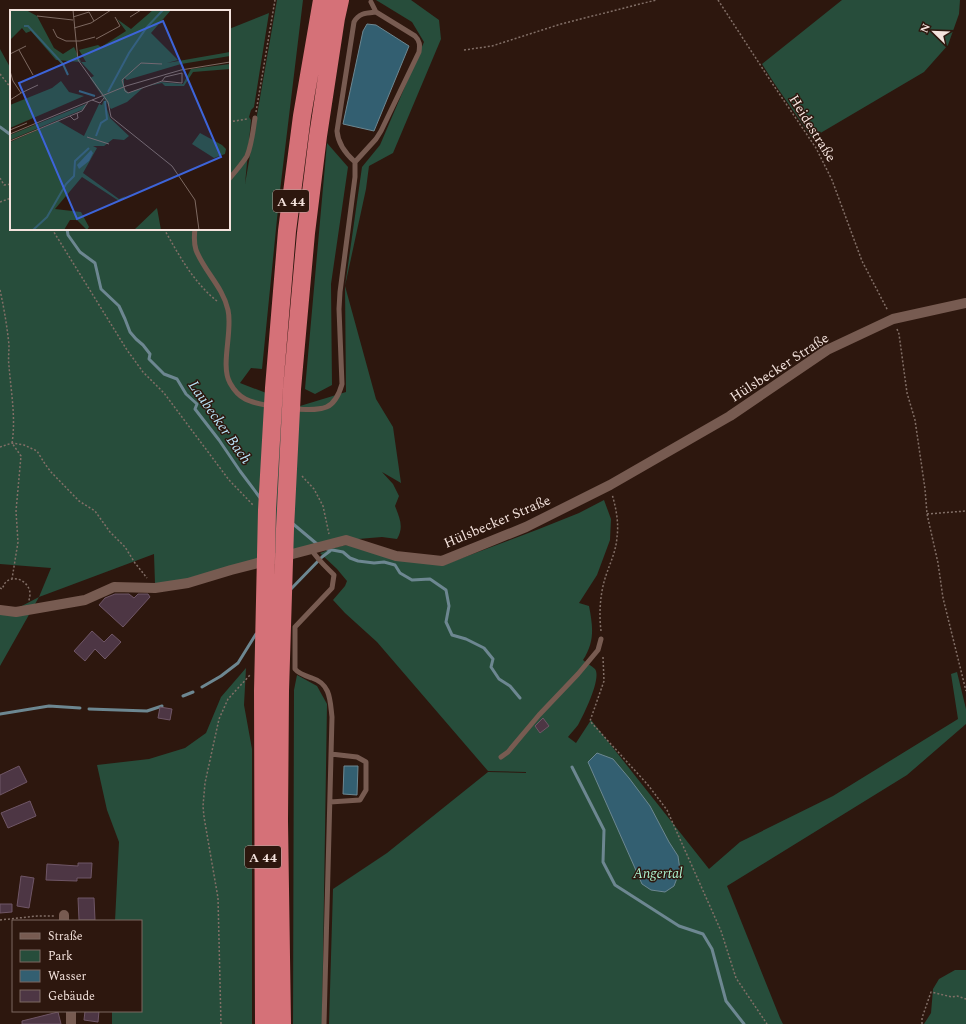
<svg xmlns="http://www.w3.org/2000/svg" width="966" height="1024" font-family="Spectral,serif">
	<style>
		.green { fill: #274d3b }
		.water { fill: #335f71; stroke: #6d8791 }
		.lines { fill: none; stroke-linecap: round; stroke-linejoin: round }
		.stream { stroke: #6d8791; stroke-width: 3 }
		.building { fill: #4d3644; stroke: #6f5666 }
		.path { stroke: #826f67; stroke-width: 1.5; stroke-dasharray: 2 2; stroke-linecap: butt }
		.lane { stroke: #775b51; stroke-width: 5 }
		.street { stroke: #775b51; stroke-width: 10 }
		.highway { stroke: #d57178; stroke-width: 18 }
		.labels { text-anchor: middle; stroke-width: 3; stroke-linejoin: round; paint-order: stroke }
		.shield { fill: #2d170e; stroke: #b8a69f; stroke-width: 1 }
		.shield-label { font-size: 13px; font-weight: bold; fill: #f4e3dd }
		.street-label { font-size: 14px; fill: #f4e3dd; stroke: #2d170e }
		.park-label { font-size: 14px; font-style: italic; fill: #abf2ce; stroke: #2d170e }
		.water-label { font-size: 15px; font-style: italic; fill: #b8e3f7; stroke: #2d170e }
		.inset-river { fill: none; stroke: #335f71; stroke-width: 2 }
		.inset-road { fill: none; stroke: #7d6961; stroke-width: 1 }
		.view { fill: #3d64d9; fill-opacity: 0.15; stroke: #3d64d9; stroke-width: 2 }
		.inset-edge { fill: none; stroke: #f4e3dd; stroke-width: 2 }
	</style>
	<rect width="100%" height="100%" fill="#2d170e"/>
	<path class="green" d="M277 0H303L279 199 262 369 251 368 240 383 300 406 346 392 345 286 362 167 380 145 424 42 412 22 376 0H411L439 20 441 39 393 153 369 166 366 189 345 286 376 399 393 427 401 483 382 472 393 484 399 496 395 506C400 519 404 527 397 539L382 537 346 540 186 581 155 584 154 554 39 597 0 666V608L16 609 39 597 51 568 0 564V49L11 69V229H229V29L269 13 254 107 251 110 249 117 251 120 245 184Z
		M842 0H960L959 14 948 45 924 72 812 138 774 83 762 64Z
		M327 143 348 167 331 284 332 385 315 394 305 389Z
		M604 500 611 519 610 540 597 575 579 603 589 606C593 627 595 641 583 660 586 663 592 666 595 669 602 678 583 716 578 725 575 729 571 733 568 737L576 743 591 720 709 869 740 842 833 796 958 719 951 674 957 672 966 709V724L907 775 727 886 780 1018 783 1024H329L333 889 387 853 488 772 526 773V772L488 771 377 642 345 613 333 600 345 586 347 581 337 569 320 553 337 547 346 545 446 564 539 529 579 513Z
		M246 668 244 705 252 749V1024H112V1011H141V921H115L119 842 107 810 97 765 149 759 185 748 206 733 221 697Z
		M297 675 317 686 327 704 322 1024H293L294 690Z
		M955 970H966V1024H924L931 1013 933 989 939 979Z"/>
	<path class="water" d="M367 24 376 25 409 46 374 131 343 124 363 31Z
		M597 753 613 759 629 778 650 806 669 842 678 856 680 870 674 886 665 892 651 890 642 884 588 762Z
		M344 766H358L357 795 343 794Z"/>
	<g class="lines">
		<path class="stream" d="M0 127 11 135
			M67 229 68 235 80 252 95 263 101 289 119 306 125 319 130 332 136 339 143 345 150 354 149 359 164 374 177 379 186 394 197 404 195 409 219 440 240 471 261 499
			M292 523 317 544
			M327 549 343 552 350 558 358 561 374 563 384 562 395 565 400 573 412 580 430 579 446 590 449 606 446 622 452 635 466 639 484 648 493 659 491 667 499 679 510 686 520 698
			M290 590 322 557 330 551
			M202 687 221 676 238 663 256 634
			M183 696 193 692
			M89 709 147 711 162 706
			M0 714 49 706 80 708
			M572 767 604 830 603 862 615 885 679 926 703 934 712 949 726 1001 744 1024"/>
	</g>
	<path class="building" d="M115 594H129L134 598 138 594H148L150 597 123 627 99 605 105 598Z
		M92 631 104 642 112 634 121 642 105 659 95 649 85 661 74 651Z
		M160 707 172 709 170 720 158 718Z
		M543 718 549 726 540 733 535 726Z
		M19 766 27 782 0 795V775Z
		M30 801 36 816 8 828 1 813Z
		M78 863H92L91 878H77V881L46 880 47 864 78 866Z
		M21 876 34 878 29 908 17 906Z
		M78 898H94L95 920H79Z
		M0 904H12V912L0 913Z
		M85 1011H99L98 1022 84 1020Z
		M58 1012 61 1024H22V1021Z"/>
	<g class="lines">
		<path class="path" d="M718 0 772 83 816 148 832 180 862 261 888 311
			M464 50 492 46 561 24 656 0
			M0 74 11 88
			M256 112 275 0
			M229 122 247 119
			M0 178 4 185 11 184
			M0 202 11 198
			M52 229 127 350 143 372 164 393 229 480 254 506
			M164 229C179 255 193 282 217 301
			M0 290C4 308 7 326 9 345 9 352 8 359 9 366 11 392 16 418 12 443L21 456 16 511 18 542 12 579
			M897 329 899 334 907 393 915 420 925 489 927 514 938 563 943 598 966 691
			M0 447 12 443 24 445 37 451 45 464 51 472 79 501 95 511 110 532 125 547 135 563 147 578
			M302 476 314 489 323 506 329 534
			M927 514 966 511
			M0 588 2 589C3 587 4 585 5 583 14 573 30 582 30 594 30 597 29 599 29 601
			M601 631C599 615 600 597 604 582 608 567 616 553 617 537 619 523 616 508 612 494
			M603 657 604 681 590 721 648 785 667 810 721 931 736 978 767 1024
			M0 920 37 916H54
			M221 1024 218 898 204 817 203 806 205 783 219 719 228 699 250 675
			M922 1024V1018L931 992 952 997 957 996 966 999"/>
		<path class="lane" d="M371 2 376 12
			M376 12 415 36C420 41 420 45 419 52L381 131 376 139 355 162C346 154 338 144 337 131L354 22C359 13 366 13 376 12Z
			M229 179C235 172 242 164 247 156 252 144 253 130 255 118
			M195 229C194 236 194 243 196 250 204 271 223 287 228 310 233 331 220 365 230 383 240 401 251 402 270 406
			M294 409C320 410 334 413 342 384L339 309 340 292 355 177V162
			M311 549C317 559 326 567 334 575L332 588 295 627V669C299 674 306 676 312 678 331 684 330 701 332 717L324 1024
			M501 757 508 752 539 715 578 674 598 650 601 639
			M330 802 360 800 366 790V762L357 757 331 754"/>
		<path class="street" d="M0 610 16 612 85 600 114 587 155 588 188 583 231 570 346 540 396 556 442 561 526 527 610 485 730 416 827 350 893 319 966 303
			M64 915V921
			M71 1024V1011"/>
		<path class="highway" d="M264 1024 263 691 267 510 274 388 287 231 302 116 322 0
			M282 1024 279 821 280 691 285 529 292 389 306 233 318 136 336 18 340 0"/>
	</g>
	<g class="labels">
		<g class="shield">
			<rect x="273" y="190" width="36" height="22" rx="3"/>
			<rect x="245" y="846" width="36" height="22" rx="3"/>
		</g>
		<g class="shield-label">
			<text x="291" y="206">A 44</text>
			<text x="263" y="862">A 44</text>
		</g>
		<g class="street-label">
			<text transform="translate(813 128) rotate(58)" y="5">Heidestraße</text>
			<text transform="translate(779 367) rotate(-33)" y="5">Hülsbecker Straße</text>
			<text transform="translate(497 521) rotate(-23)" y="5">Hülsbecker Straße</text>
		</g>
		<g class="park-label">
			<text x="658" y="878">Angertal</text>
		</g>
		<g class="water-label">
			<text transform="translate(220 422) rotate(55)" y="5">Laubecker Bach</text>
		</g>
	</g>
	<g transform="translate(10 10)">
		<rect width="220" height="220" fill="#2d170e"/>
		<path d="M0 0H16L27 6 44 38 53 44 64 37 71 52H76L69 40 88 35 91 37 116 21 107 9 121 19 143 0H161L141 23 168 50 157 53 220 42V46L171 54 117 70 114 68V78L119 83 134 77 151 72 173 74 181 59 220 54V59L183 62 174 76H155L152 73 134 77 117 92 101 99 80 68 84 66 71 52 46 50 21 21 16 23 12 18 0 30ZM51 71 59 82 74 86 0 118V95L42 78ZM94 90 100 108 119 126 114 130 103 129 94 136H83L87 138 73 163 109 189 116 186 109 191 72 167 45 199 71 202 79 217 77 220 67 210H60L54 220H0V132L48 111 74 126 89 94 92 95ZM76 94 74 99 0 130V125ZM190 123 212 135 216 139 215 144 204 148 182 134ZM147 198 151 220H124Z" fill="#274d3b"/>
		<path d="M81 140 83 143 79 151 69 159 67 155Z" fill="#335f71"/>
		<path class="inset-river" d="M14 16H18L53 54 58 65M69 81 85 86M98 82 119 43 137 17 153 0M86 126 91 113 97 109 95 91M23 220 37 207 56 174 64 166 65 151 79 138"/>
		<path class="inset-road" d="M63 0 68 50 98 92 101 107 162 156 185 190 189 220M27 6 63 10M63 7 79 2 84 11M120 7 131 0M64 18 81 13 101 0M43 19 47 27 56 31H70L85 27M86 29 110 16 105 7M9 40 23 65M0 44 16 36M0 61 3 71 11 83 28 75M172 63V73L152 71 155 67ZM152 71 118 83 115 81 112 70 131 53 152 54M0 90 11 83M82 90 90 93 94 88M60 106 64 110 68 108 67 103M0 120 17 113M0 124 116 76 171 60 220 52M77 127 99 134M0 131 72 101 78 92"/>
		<path class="view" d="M153 11 211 147 67 209 9 73Z"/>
		<rect width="220" height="220" class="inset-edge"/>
	</g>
	<rect x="12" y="920" width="130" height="92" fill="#2d170e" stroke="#7d6961"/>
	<rect x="20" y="933" width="20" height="6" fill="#775b51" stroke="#7d6961"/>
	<text x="48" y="940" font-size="12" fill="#f4e3dd">Straße</text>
	<rect x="20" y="950" width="20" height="12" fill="#274d3b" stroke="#7d6961"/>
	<text x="48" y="960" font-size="12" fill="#f4e3dd">Park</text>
	<rect x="20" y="970" width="20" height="12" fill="#335f71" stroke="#7d6961"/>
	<text x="48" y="980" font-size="12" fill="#f4e3dd">Wasser</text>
	<rect x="20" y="990" width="20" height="12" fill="#4d3644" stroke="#7d6961"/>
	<text x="48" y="1000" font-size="12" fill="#f4e3dd">Gebäude</text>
	<g transform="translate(934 32) rotate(293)" stroke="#2d170e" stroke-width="3" paint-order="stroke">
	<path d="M0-3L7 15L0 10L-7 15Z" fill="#f4e3dd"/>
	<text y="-6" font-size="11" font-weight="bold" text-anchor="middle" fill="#f4e3dd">N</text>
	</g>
</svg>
